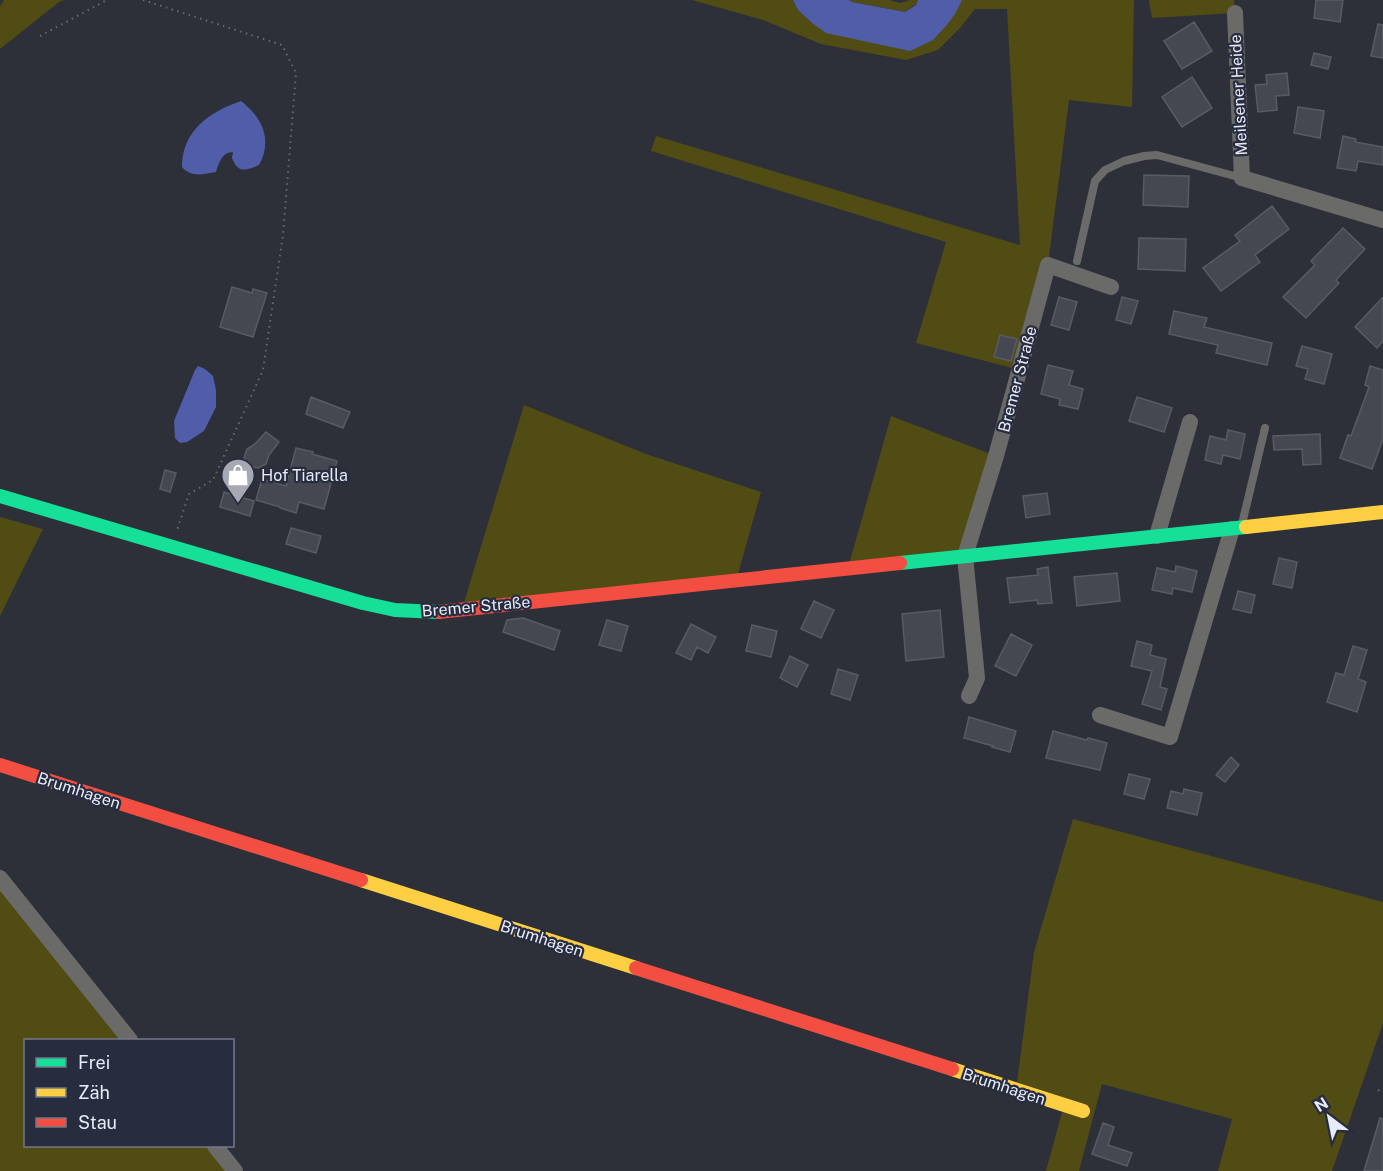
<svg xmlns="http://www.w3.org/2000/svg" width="1383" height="1171" font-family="'Public Sans',sans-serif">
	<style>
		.green { fill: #504c14 }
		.water { fill: #505ea9 }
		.building { fill: #464851; stroke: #585b63; stroke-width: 1.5 }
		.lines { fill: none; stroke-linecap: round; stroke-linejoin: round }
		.path { stroke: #696a6b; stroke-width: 2; stroke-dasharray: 1.5 4.5; stroke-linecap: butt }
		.lane { stroke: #6a6b69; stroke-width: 8 }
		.street { stroke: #6a6b69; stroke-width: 16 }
		.fast { stroke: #16e098; stroke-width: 14 }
		.slow { stroke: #ffcf43; stroke-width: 14 }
		.jam { stroke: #f24e42; stroke-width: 14 }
		.labels { text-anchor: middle; stroke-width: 4.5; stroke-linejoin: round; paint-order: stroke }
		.street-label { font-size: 16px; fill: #e7eaf7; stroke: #272c3f }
		.poi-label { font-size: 16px; fill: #e7eaf7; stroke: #272c3f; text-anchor: start }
	</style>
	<rect width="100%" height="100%" fill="#2d3039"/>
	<path class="green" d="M4 0H64L59 2 0 49V6Z
		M692 0H793L798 10 812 23 933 40C945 27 954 16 962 0H1134L1132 107 1069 100 1048 265 1020 370 916 343 946 242 651 151 656 136 1020 245 1007 9H975L960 28 938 50 906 60 821 44 763 20Z
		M849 0H889L899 3 908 1 909 0H918L916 4 905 12 852 2Z
		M1149 0H1234L1235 13 1152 18Z
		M524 405 646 454 761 492 736 581 462 609Z
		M891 416 996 456 965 556 848 568Z
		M0 517 43 529 0 616Z
		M1073 819 1383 902V1023L1332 1171H1218L1232 1119 1102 1084 1079 1171H1046L1064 1105 1016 1090 1034 952Z
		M0 878 130 1040H26V1146H215L235 1171H0Z"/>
	<path class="water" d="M793 0H849L852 2 905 12 916 5 918 0H962L955 14 946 26 933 40 910 51 826 33 812 23 798 10Z
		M241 101C262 117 273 140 259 165 250 169 239 174 234 162 231 156 232 159 233 152 222 152 219 163 216 172 203 174 191 178 182 167 182 131 209 112 241 101Z
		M198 366 205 369 213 376 216 390V407L204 431 187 442 180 443 175 438 174 421 195 370Z"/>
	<path class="building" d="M1316 0H1343L1340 22 1314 18Z
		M1194 22 1212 51 1182 69 1164 41Z
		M1378 24 1383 25V58L1371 56Z
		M1314 53 1331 57 1328 69 1311 65Z
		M1287 73 1289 95 1276 96 1277 110 1258 112 1255 85 1267 84 1266 75Z
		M1192 77 1212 108 1182 127 1162 97Z
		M1298 107 1324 111 1320 138 1294 133Z
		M1343 136 1356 139 1355 142 1383 147V165L1358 161 1356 171 1337 168Z
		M1144 175 1189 176 1188 207 1143 205Z
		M1272 206 1289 229 1255 255 1260 262 1221 291 1203 268 1240 241 1235 235Z
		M1343 228 1365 249 1336 280 1339 283 1306 318 1283 297 1315 265 1311 261Z
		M1139 238 1186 239 1185 271 1138 269Z
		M232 287 252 293 253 289 267 293 253 337 220 327Z
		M1059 297 1077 302 1069 330 1051 325Z
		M1122 297 1138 301 1131 324 1116 320Z
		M1383 297V341L1377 348 1355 327Z
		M1174 311 1207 318 1204 327 1272 343 1267 365 1216 353 1218 345 1169 334Z
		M1000 335 1017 339 1011 361 994 357Z
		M1302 346 1332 354 1324 384 1305 379 1308 369 1296 366Z
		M1048 365 1073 371 1069 385 1083 389 1078 409 1059 405 1060 399 1041 394Z
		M1370 366 1383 370V439L1372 469 1340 458 1348 435 1351 436 1369 387 1365 385Z
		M311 397 350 412 343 428 306 414Z
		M1137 397 1172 408 1164 432 1129 421Z
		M1228 430 1245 434 1240 459 1223 455 1221 464 1205 460 1210 436 1226 440Z
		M266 432 279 442 269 455 266 464 258 468 249 466 244 458 247 449 255 444Z
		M1320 434 1321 464 1303 465 1302 449 1274 450 1273 436Z
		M296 448 313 452 312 454 337 461 324 509 299 502 296 513 280 508V507L256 500 262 479 286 486Z
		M165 470 176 473 170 492 160 489Z
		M224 492 254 501 250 516 220 507Z
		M1047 493 1050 514 1026 518 1023 496Z
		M291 528 321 536 316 553 286 544Z
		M1279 558 1297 562 1292 588 1273 584Z
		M1176 566 1197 571 1192 592 1173 588 1172 594 1152 590 1157 568 1175 572Z
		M1048 567 1052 603 1038 604 1037 600 1010 603 1007 578 1038 575 1037 569Z
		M1117 573 1120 601 1077 606 1074 577Z
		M1238 591 1255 595 1251 613 1233 609Z
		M814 601 834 610 821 638 801 629Z
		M940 610 944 657 906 661 902 614Z
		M523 618 560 631 554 650 503 632 507 620Z
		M607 620 628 626 621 651 599 645Z
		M691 624 716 637 708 653 697 647 691 660 676 653Z
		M752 625 777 631 771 657 746 651Z
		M1011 634 1032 645 1016 676 995 666Z
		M1137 641 1152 645 1150 655 1166 659 1160 687 1167 689 1161 710 1142 704 1152 671 1131 666Z
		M1353 646 1367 650 1358 679 1366 682 1357 712 1327 702 1336 673 1344 675Z
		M790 656 808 665 797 687 780 678Z
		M838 669 858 675 850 700 831 694Z
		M969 717 1016 731 1010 752 992 747 993 746 964 738Z
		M1053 731 1087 740 1088 738 1107 743 1100 770 1046 758Z
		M1231 757 1239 765 1225 782 1216 775Z
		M1129 774 1150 779 1144 799 1124 794Z
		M1184 789 1202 793 1197 815 1167 808 1171 791 1183 794Z
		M1380 1118 1383 1119V1171H1364Z
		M1103 1123 1114 1127 1108 1145 1132 1153 1127 1166 1092 1154Z"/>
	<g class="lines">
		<path class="path" d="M143 0 282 45 296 73 283 235 263 370 213 480 189 494 177 530
			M40 36 107 0
			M1378 1090 1383 1092"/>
		<path class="lane" d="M1077 261 1095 181 1105 170 1124 161 1144 156 1157 155 1242 178
			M1242 524 1265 428"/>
		<path class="street" d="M1235 13 1242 178 1383 220
			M1157 536 1190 422
			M969 696 977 678 965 556 996 456 1048 265 1111 287
			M1100 715 1170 737 1232 529
			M0 878 130 1040
			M215 1146 235 1171"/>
		<path class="fast" d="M0 496 363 603 395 610 438 612
			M900 563 1246 527"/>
		<path class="slow" d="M1246 527 1383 512
			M361 880 636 968
			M952 1069 1083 1111"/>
		<path class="jam" d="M438 612 900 563
			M0 765 361 880
			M636 968 952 1069"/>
	</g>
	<defs>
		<g id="shop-pin" transform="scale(1.725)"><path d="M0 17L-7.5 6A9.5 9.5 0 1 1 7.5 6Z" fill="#a6a9b4" stroke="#272c3f"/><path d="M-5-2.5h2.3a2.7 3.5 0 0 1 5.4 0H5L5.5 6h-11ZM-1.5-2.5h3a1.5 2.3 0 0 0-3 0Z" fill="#fff"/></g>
	</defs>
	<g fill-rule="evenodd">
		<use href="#shop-pin" x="238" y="475"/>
	</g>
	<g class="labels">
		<g class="street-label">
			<text transform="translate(1238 95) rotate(-93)" y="6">Meilsener Heide</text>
			<text transform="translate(1017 379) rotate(-75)" y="6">Bremer Straße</text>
			<text transform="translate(476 606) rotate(-5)" y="6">Bremer Straße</text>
			<text transform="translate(79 790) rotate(18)" y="6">Brumhagen</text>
			<text transform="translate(542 938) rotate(18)" y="6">Brumhagen</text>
			<text transform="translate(1004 1086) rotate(18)" y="6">Brumhagen</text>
		</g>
		<g class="poi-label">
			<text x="261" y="481">Hof Tiarella</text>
		</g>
	</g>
	<rect x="24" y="1039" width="210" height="108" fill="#272c3f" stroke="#747889" stroke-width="1.5"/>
	<rect x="36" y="1058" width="30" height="9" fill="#16e098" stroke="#747889" stroke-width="1.5"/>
	<text x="78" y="1069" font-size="18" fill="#e7eaf7">Frei</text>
	<rect x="36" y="1088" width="30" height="9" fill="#ffcf43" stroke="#747889" stroke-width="1.5"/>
	<text x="78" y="1099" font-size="18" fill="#e7eaf7">Zäh</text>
	<rect x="36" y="1118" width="30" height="9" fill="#f24e42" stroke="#747889" stroke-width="1.5"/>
	<text x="78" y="1129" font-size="18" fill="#e7eaf7">Stau</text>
	<g transform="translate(1329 1117) rotate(328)" stroke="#272c3f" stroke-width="4.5" paint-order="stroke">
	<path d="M0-4.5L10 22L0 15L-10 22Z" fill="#e7eaf7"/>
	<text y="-9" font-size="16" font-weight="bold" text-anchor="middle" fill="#e7eaf7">N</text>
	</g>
</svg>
